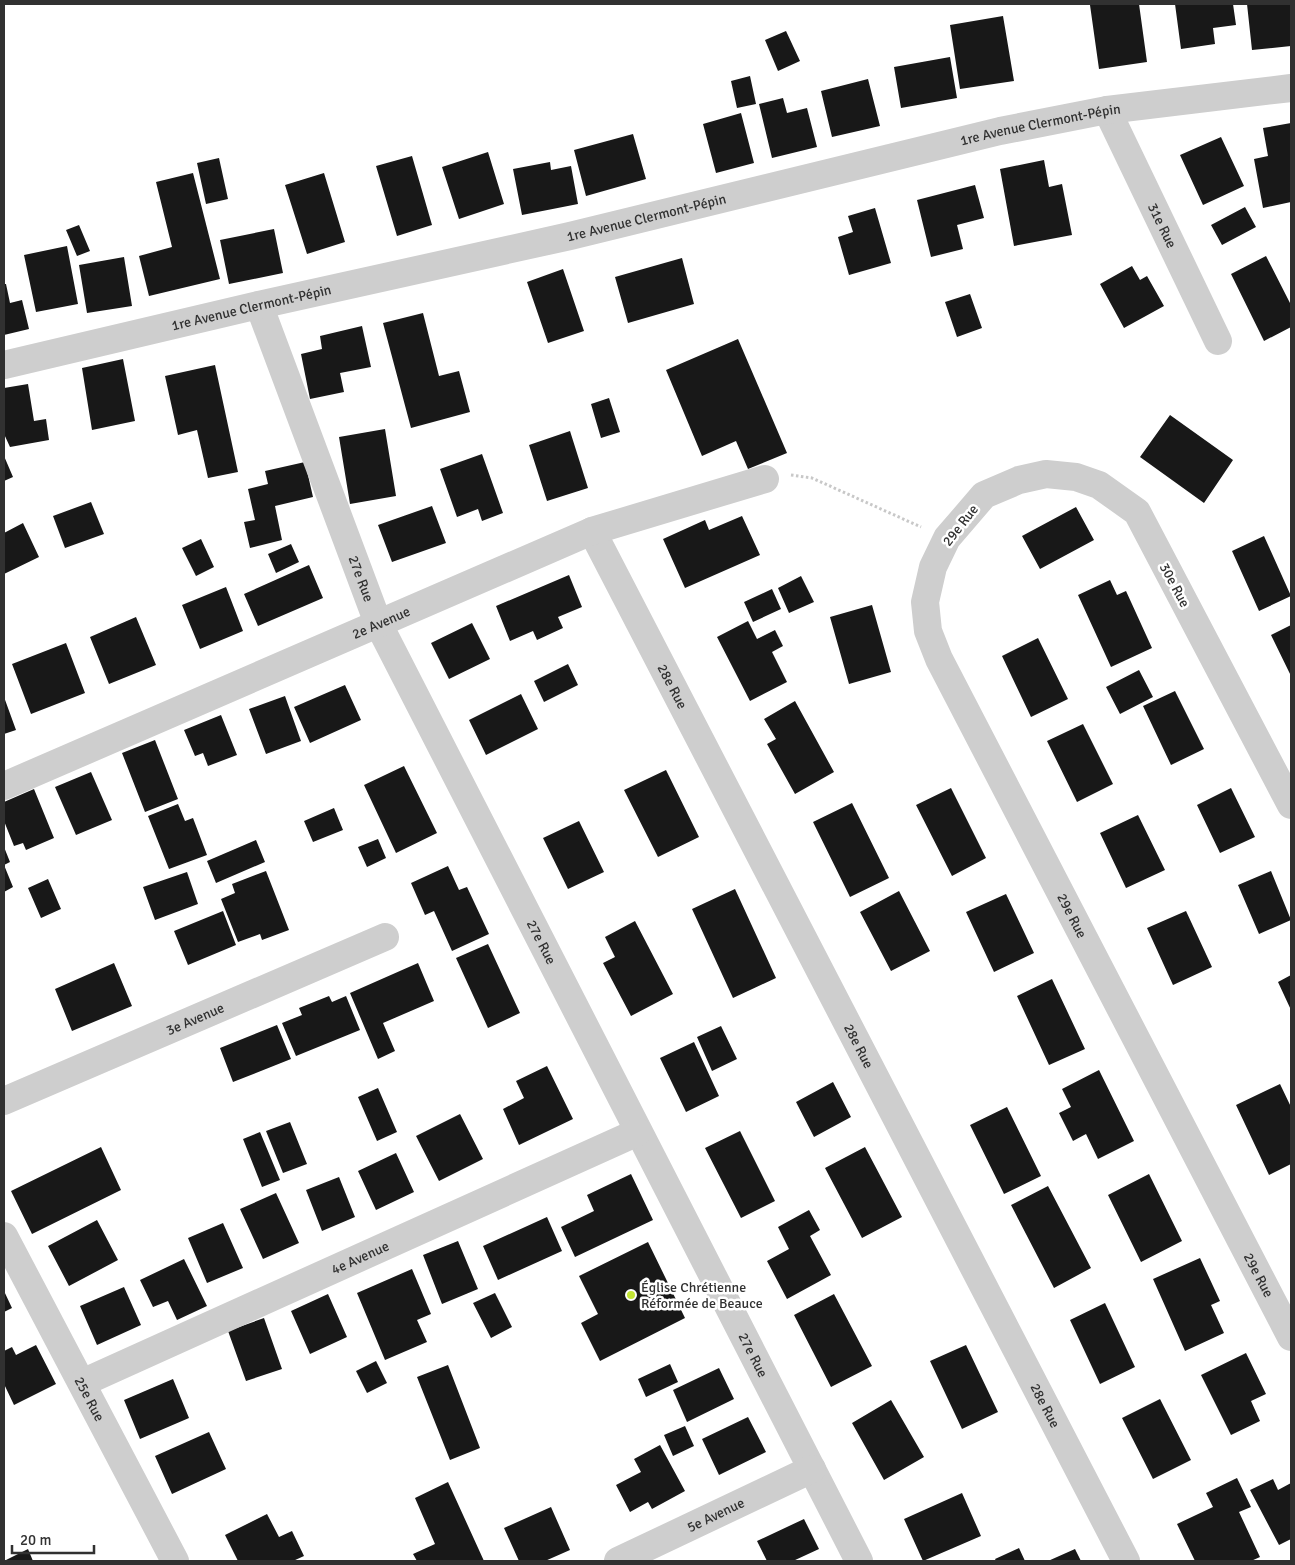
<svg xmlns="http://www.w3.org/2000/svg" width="1295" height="1565" font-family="Signika,sans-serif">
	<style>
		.building { fill: #181818 }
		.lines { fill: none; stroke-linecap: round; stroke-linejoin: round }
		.path { stroke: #c8c8c8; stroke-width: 3; stroke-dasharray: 2.5 2.5; stroke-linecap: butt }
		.minor { stroke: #cecece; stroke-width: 28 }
		.poi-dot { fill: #c3e635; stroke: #fff; stroke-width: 2 }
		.labels { text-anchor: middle; stroke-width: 5; stroke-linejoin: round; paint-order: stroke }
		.street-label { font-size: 14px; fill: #313131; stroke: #fff }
		.poi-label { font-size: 14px; fill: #313131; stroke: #fff; text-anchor: start }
	</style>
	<rect width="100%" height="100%" fill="#fff"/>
	<path class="building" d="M1100 4H1139L1147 62 1099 69 1090 5Z
		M1175 4H1233L1236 25 1213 28 1215 44 1181 49Z
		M1247 4H1291V46L1252 50Z
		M1003 16 1014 81 960 89 950 25Z
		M786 31 800 61 778 71 765 40Z
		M950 57 957 98 901 108 894 67Z
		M750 76 756 104 737 108 731 81Z
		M868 79 880 126 832 137 821 91Z
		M783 98 787 113 807 108 817 147 772 158 759 104Z
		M741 113 754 163 716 173 703 124Z
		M1291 123V202L1263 208 1254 159 1268 156 1263 128Z
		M633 134 646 179 586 196 574 150Z
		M1221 137 1244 186 1203 205 1180 155Z
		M488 152 504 204 459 219 442 167Z
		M412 156 432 225 397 236 376 166Z
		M219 158 228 199 206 204 197 163Z
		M1044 160 1049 187 1062 184 1072 235 1014 246 1000 169Z
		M550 162 551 170 571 166 578 204 522 215 513 169Z
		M193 173 220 279 149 296 139 256 172 247 156 182Z
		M324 173 345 242 307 254 285 185Z
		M975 185 984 218 957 225 963 249 931 257 917 200Z
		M1245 207 1256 227 1222 245 1211 225Z
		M875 208 891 263 849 275 838 237 853 232 848 216Z
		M79 225 90 251 77 256 66 230Z
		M274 229 283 273 229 284 220 240Z
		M67 246 78 304 36 312 24 255Z
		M1266 256 1291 305V327L1264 341 1231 274Z
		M124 257 132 306 87 313 79 265Z
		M682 258 694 304 628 323 615 277Z
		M1132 266 1140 280 1147 276 1164 306 1124 328 1100 284Z
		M563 269 584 331 548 343 527 282Z
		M4 284H6L10 303 22 300 29 329 4 335Z
		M970 294 982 328 957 337 945 302Z
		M423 313 439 376 459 371 470 412 411 428 383 323Z
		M362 326 371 367 340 373 344 392 310 399 301 354 322 349 320 336Z
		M738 339 787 453 748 469 736 441 702 456 666 370Z
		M123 359 135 421 92 430 82 368Z
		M215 365 238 472 208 478 197 430 178 435 165 376Z
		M28 384 34 421 46 419 49 440 10 447 4 434V388Z
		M609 398 620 432 601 438 591 404Z
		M1170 415 1233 460 1204 503 1140 457Z
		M385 429 396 496 350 504 339 437Z
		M570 431 588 488 547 501 529 445Z
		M482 454 503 513 482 521 478 509 457 517 440 469Z
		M4 456 13 477 4 481Z
		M305 462 313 497 275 506 282 540 250 548 244 522 255 520 248 489 268 484 265 471Z
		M91 502 104 534 65 548 53 516Z
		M432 506 446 543 392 562 378 525Z
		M1076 507 1094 540 1040 569 1022 536Z
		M742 516 760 555 685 588 663 539 705 520 709 530Z
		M23 523 39 557 4 574V533Z
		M1264 536 1291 596 1259 611 1232 551Z
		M201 539 214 567 196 576 182 548Z
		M291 544 299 562 276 573 268 554Z
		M309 565 323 598 258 626 244 594Z
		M569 575 582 607 558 617 563 628 537 640 533 631 510 641 496 606Z
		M801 576 814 602 789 613 778 588Z
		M1110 580 1117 595 1126 591 1152 648 1111 667 1078 595Z
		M226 587 243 631 200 649 182 605Z
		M772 589 781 609 753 622 744 602Z
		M872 605 891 672 849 684 830 617Z
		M136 617 156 665 109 684 90 637Z
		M748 621 757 639 775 630 783 646 772 652 787 682 750 701 717 637Z
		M472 623 490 659 449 679 431 643Z
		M1291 625V676L1271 635Z
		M1038 638 1068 699 1031 717 1002 656Z
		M66 643 85 693 31 714 12 664Z
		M568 664 578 685 544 702 534 681Z
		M1139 670 1153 697 1120 714 1106 687Z
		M345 685 361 720 310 743 294 707Z
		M1175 691 1204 749 1171 765 1143 706Z
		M521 694 538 729 486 755 469 720Z
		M285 696 301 741 266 754 249 709Z
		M4 697 16 730 4 734Z
		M795 701 834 772 795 794 767 744 776 739 764 719Z
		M221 715 237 755 208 766 203 753 195 756 184 730Z
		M1083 724 1113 784 1077 802 1047 741Z
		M155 740 178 799 145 812 122 753Z
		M404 766 437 833 396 853 364 785Z
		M666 770 699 837 658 857 624 790Z
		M91 772 112 820 76 835 55 787Z
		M951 788 986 858 952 876 916 805Z
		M1231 788 1255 837 1220 853 1197 805Z
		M34 789 54 838 26 850 23 843 14 846 4 821V802Z
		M852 803 889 878 850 897 813 822Z
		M178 804 185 821 193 818 207 855 169 869 148 816Z
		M334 808 343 830 313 842 304 821Z
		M1138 815 1165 870 1126 888 1100 833Z
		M579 821 604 872 568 889 543 838Z
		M378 839 386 858 367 867 358 847Z
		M256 840 265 862 216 883 207 861Z
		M4 847 10 862 4 865 13 887 4 892Z
		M448 866 459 890 467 887 489 934 452 951 434 911 425 915 411 883Z
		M266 871 289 930 262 940 260 934 238 942 221 899 235 893 232 884Z
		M1271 871 1291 920 1259 934 1238 885Z
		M187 872 198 904 155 920 143 887Z
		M48 879 61 909 41 918 28 888Z
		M735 889 776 978 733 998 692 909Z
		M899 891 930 951 891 971 860 912Z
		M1006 894 1034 953 994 972 966 912Z
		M223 911 236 945 188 965 174 931Z
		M1186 911 1212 967 1173 985 1147 928Z
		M635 921 673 994 631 1016 603 963 615 957 605 937Z
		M488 944 520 1013 488 1028 456 958Z
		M114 963 132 1006 72 1031 55 989Z
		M418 963 434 1001 383 1023 395 1051 378 1059 350 993Z
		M1291 975V1010L1278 982Z
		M1052 979 1085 1049 1049 1065 1017 996Z
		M329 996 332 1002 346 996 360 1030 296 1056 282 1023 302 1015 299 1008Z
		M277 1025 291 1059 233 1082 220 1048Z
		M721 1026 737 1059 712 1071 697 1037Z
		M694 1042 719 1096 686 1112 660 1058Z
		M547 1066 573 1119 519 1145 503 1109 524 1098 516 1081Z
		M1099 1070 1134 1141 1098 1159 1086 1134 1073 1141 1059 1113 1071 1107 1062 1089Z
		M833 1082 851 1117 814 1137 796 1102Z
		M1280 1084 1291 1107V1164L1269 1175 1236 1105Z
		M378 1088 397 1132 377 1141 358 1097Z
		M1007 1107 1041 1176 1004 1194 970 1125Z
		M460 1114 483 1159 439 1181 416 1136Z
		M290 1122 307 1164 283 1173 266 1131Z
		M740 1131 775 1201 741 1218 705 1148Z
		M260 1132 280 1180 262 1187 243 1139Z
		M101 1147 121 1190 32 1234 11 1191Z
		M865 1147 902 1217 862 1238 825 1168Z
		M396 1153 414 1192 376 1210 358 1171Z
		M631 1174 653 1220 575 1257 561 1227 594 1211 587 1195Z
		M1149 1174 1182 1241 1141 1262 1108 1195Z
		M339 1177 355 1217 322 1231 306 1190Z
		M1048 1186 1091 1268 1054 1288 1011 1205Z
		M276 1193 299 1243 263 1259 240 1209Z
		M809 1210 820 1230 810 1236 831 1275 787 1299 767 1261 789 1249 778 1227Z
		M547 1217 562 1251 498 1280 483 1246Z
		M97 1220 118 1260 69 1286 48 1246Z
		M223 1223 243 1268 207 1283 188 1238Z
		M458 1241 478 1289 442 1304 423 1255Z
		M648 1242 685 1318 600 1361 581 1323 598 1314 579 1276Z
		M1200 1258 1220 1301 1211 1305 1224 1333 1185 1351 1153 1279Z
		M184 1259 207 1306 177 1320 168 1301 153 1307 140 1280Z
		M412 1269 431 1314 417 1320 427 1342 385 1360 357 1293Z
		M124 1287 141 1325 97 1345 80 1306Z
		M4 1291 12 1308 4 1312Z
		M495 1293 512 1327 491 1338 473 1303Z
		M328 1294 347 1337 310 1354 291 1311Z
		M834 1294 872 1366 831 1387 794 1315Z
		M1105 1303 1135 1367 1100 1384 1070 1320Z
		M264 1318 282 1369 246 1381 228 1331Z
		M36 1345 56 1384 14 1405 4 1384V1351L12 1347 16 1355Z
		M966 1345 998 1412 962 1429 930 1361Z
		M1246 1353 1266 1394 1251 1401 1260 1421 1231 1435 1201 1375Z
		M376 1361 387 1383 367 1393 356 1371Z
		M670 1364 678 1382 646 1397 638 1379Z
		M448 1365 480 1448 450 1460 417 1377Z
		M719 1368 734 1399 687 1422 673 1390Z
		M173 1379 189 1418 140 1439 124 1400Z
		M1160 1399 1191 1460 1153 1479 1122 1418Z
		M891 1400 924 1457 884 1480 852 1423Z
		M748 1417 766 1452 719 1475 702 1439Z
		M685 1426 694 1446 673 1456 664 1435Z
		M209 1432 226 1469 172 1494 155 1456Z
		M660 1445 685 1491 652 1509 648 1502 630 1512 616 1485 641 1472 634 1459Z
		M1237 1478 1251 1507 1239 1512 1260 1557 1251 1561H1195L1177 1524 1213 1507 1206 1493Z
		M1273 1479 1278 1490 1291 1483V1539L1279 1545 1250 1490Z
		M448 1482 484 1561H417L413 1554 435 1544 415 1498Z
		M962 1493 981 1536 923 1561 904 1519Z
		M551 1507 570 1550 545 1561H519L504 1528Z
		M267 1514 279 1537 292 1531 304 1556 293 1561H238L225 1535Z
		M804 1519 819 1549 793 1561H767L757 1541Z
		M1019 1548 1025 1561H996L995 1559Z
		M28 1549 33 1561H4Z
		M1075 1549 1081 1561H1048Z"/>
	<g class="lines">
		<path class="path" d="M791 475 812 478 921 527"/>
		<g class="minor">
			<path id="s1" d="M1107 110 1218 341"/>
			<path id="s2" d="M259 305 378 623 859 1561"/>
			<path id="s3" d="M4 365 259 305 570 236 1000 131 1107 110 1291 88"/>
			<path id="s4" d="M592 531 1126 1561"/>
			<path id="s5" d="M4 786 592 531 765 479"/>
			<path id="s6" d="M1291 805 1137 512 1099 485 1076 477 1046 474 1019 480 984 495 947 538 933 567 925 602 928 631 939 659 1291 1337"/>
			<path id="s7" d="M4 1101 385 937"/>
			<path id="s8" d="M4 1236 175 1561"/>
			<path id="s9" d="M82 1383 638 1132"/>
			<path id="s10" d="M618 1561 812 1469"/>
		</g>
	</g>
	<circle class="poi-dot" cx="631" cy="1295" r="5"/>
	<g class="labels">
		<g class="street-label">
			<text dy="5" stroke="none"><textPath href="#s3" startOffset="1064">1re Avenue Clermont-Pépin</textPath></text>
			<text dy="5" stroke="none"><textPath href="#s3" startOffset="659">1re Avenue Clermont-Pépin</textPath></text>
			<text dy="5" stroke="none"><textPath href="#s1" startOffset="128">31e Rue</textPath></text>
			<text dy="5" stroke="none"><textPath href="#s3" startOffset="254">1re Avenue Clermont-Pépin</textPath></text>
			<text transform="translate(960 525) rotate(-52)" y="5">29e Rue</text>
			<text dy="5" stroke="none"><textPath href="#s2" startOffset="292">27e Rue</textPath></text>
			<text transform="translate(1175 585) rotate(62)" y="5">30e Rue</text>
			<text dy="5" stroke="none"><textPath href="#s5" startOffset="411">2e Avenue</textPath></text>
			<text dy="5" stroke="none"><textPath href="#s4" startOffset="175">28e Rue</textPath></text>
			<text dy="5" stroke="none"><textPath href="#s6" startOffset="971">29e Rue</textPath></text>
			<text dy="5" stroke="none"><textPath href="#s2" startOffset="698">27e Rue</textPath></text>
			<text dy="5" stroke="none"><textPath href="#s7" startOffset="208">3e Avenue</textPath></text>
			<text dy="5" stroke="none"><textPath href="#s4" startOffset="580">28e Rue</textPath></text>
			<text dy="5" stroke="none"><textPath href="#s9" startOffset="305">4e Avenue</textPath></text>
			<text dy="5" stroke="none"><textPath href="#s6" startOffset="1376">29e Rue</textPath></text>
			<text dy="5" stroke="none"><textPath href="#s2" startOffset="1162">27e Rue</textPath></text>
			<text dy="5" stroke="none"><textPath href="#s8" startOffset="184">25e Rue</textPath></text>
			<text dy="5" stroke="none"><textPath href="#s4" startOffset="985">28e Rue</textPath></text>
			<text dy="5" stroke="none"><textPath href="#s10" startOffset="108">5e Avenue</textPath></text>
		</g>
		<g class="poi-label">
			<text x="641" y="1292">Église Chrétienne<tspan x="641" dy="16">Réformée de Beauce</tspan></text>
		</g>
	</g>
	<rect width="1295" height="1565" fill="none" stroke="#313131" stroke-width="10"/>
	<path d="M12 1545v8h82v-8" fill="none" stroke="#313131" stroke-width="2.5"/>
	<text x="20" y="1545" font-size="15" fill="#313131" stroke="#ffffff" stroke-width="4" paint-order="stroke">20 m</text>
</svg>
